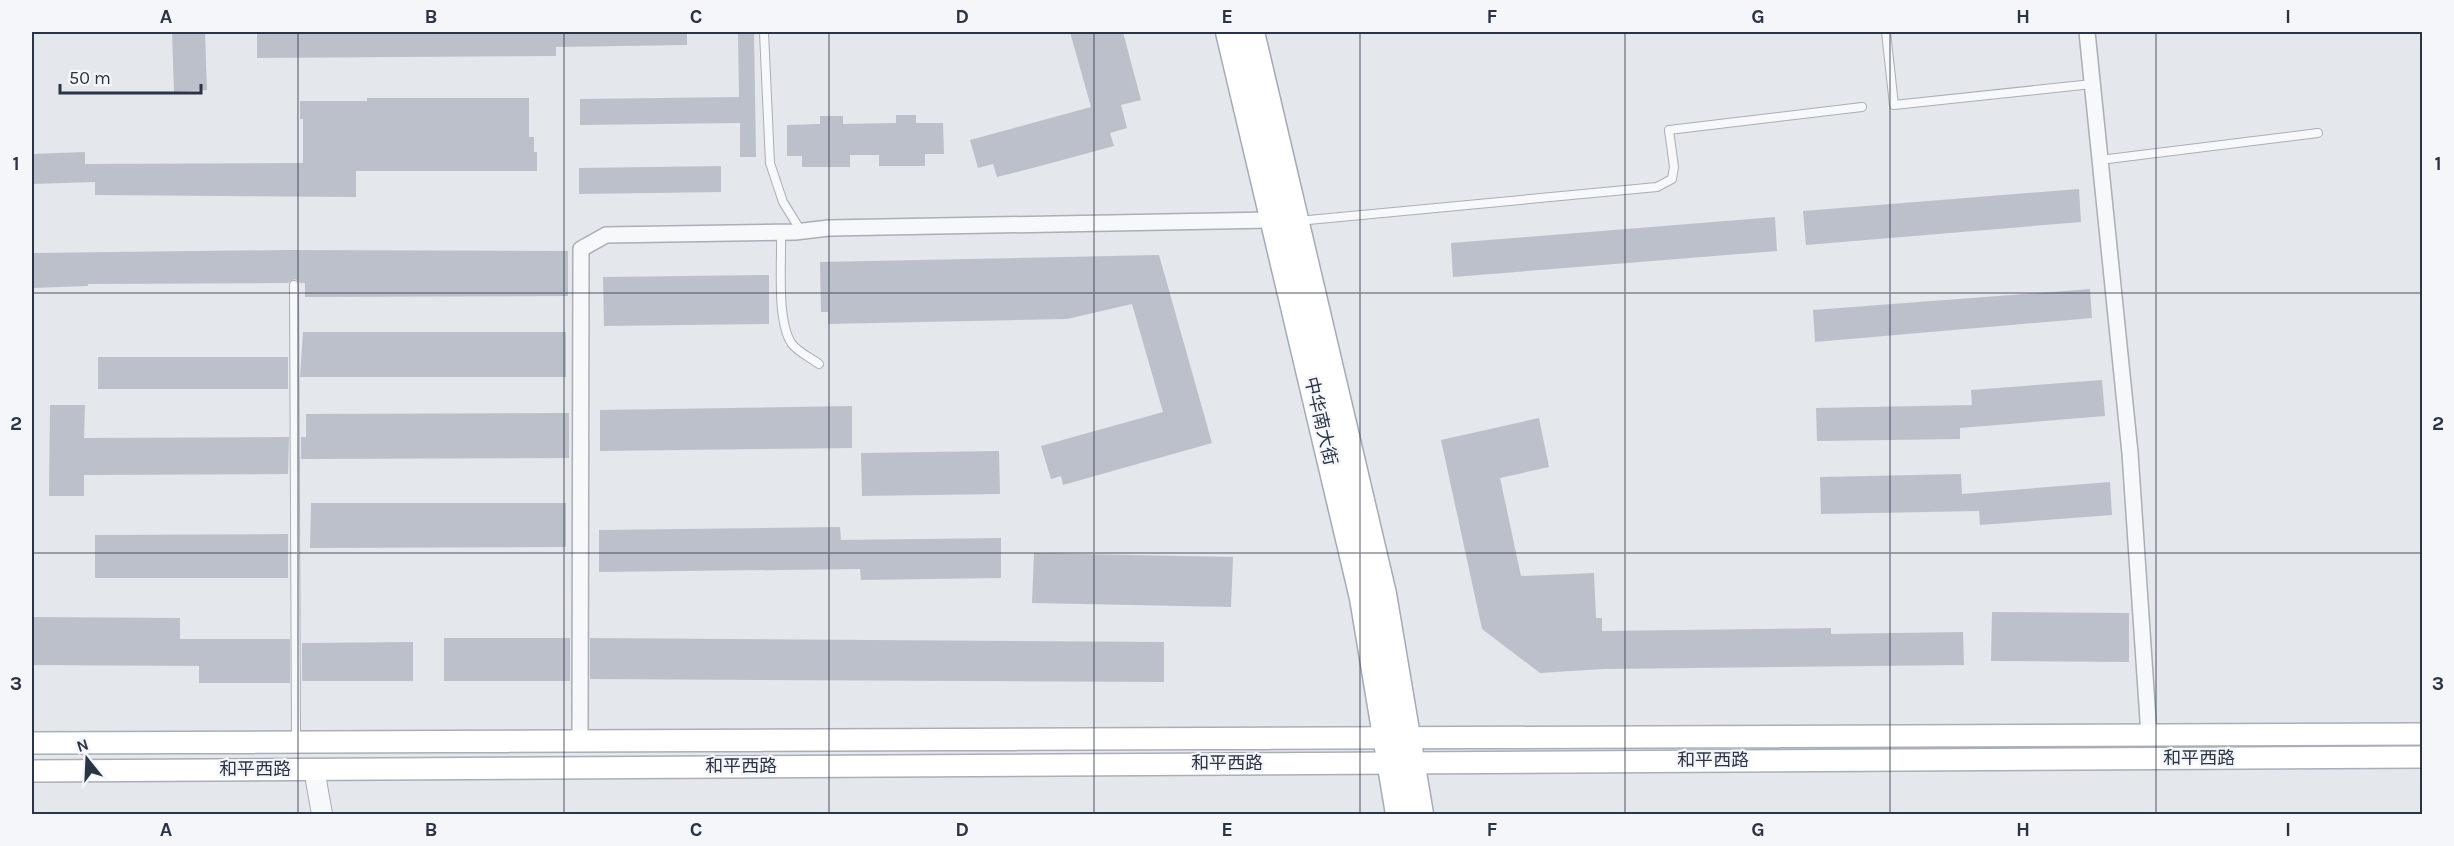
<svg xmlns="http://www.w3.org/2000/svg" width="2454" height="846" font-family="Karla,'Noto Sans SC',sans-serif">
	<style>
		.building { fill: #bbc0ca }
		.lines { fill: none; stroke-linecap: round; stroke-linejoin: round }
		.service-casing { stroke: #a9aeb7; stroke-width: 10 }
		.minor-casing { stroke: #a9aeb7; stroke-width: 18 }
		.tertiary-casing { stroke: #a9aeb7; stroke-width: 22 }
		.secondary-casing { stroke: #a9aeb7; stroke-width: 24 }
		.primary-casing { stroke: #a3abb8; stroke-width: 27 }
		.service { stroke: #f7f8fa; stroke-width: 8 }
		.minor { stroke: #f7f8fa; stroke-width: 15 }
		.tertiary { stroke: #f7f8fa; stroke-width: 20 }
		.secondary { stroke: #fff; stroke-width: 21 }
		.primary { stroke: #fff; stroke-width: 24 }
		.grid { fill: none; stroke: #2b3445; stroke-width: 1.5; stroke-opacity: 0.55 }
		.labels { text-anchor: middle; stroke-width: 4.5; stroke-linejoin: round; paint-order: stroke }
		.street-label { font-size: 18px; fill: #2b3445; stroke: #f4f6f9 }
		.neatline { fill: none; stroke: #2b3445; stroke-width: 2 }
		.grid-label { font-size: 20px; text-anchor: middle; font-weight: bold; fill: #2b3445 }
	</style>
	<rect width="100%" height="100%" fill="#e4e7ec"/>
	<path class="building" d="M172 32H205L207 90 174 92Z
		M257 32H687V45L556 47V56L257 58Z
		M738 32H754L756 157H740V123L580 125V99L739 97Z
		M1070 32H1123L1141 100 1121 105 1127 128 1110 133 1114 146 1044 165 997 177 993 164 978 168 970 140 1091 107Z
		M367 98H529V137H534V152H537V171H356V197L95 195V182L32 184V154L85 152V164L303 163V119H300V101H367Z
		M896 115H916V123H943L944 154H925V166H879V155H850V167H802V156H787V125L820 124V116H843V124L896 123Z
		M721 166V192L579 194V168Z
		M2079 189 2081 222 1806 245 1803 211Z
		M1775 217 1777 251 1453 277 1451 243Z
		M286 250 568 251V296L305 297V283H300L295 279 288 283 88 284V286L32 288V253Z
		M1159 255 1212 443 1063 485 1061 476 1051 479 1041 446 1163 412 1132 304 1067 319 828 324V312H821L820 262Z
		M769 275V324L604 326 603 277Z
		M2090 289 2092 318 1815 342 1813 310Z
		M303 332H566V377H300Z
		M98 357H288V389H98Z
		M2102 380 2105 416 1960 428V439L1817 441 1816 408 1972 405 1971 390Z
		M50 405H85L84 438 289 437 288 474 84 475V496H49Z
		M852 406V448L600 451V410Z
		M569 413V458L301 459V437H306V414Z
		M1539 418 1549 467 1500 478 1521 576 1594 573 1596 618H1602V631L1831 628V634L1963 632 1964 665 1603 669 1540 673 1482 629 1441 440Z
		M999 451 1000 494 862 496 861 453Z
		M1961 474 1962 494 2110 482 2112 515 1980 525 1979 511 1821 514 1820 477Z
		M311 503H566V547L310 548Z
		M840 527 841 540 1001 538V578L861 580 860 569 599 572V530Z
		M288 534V578H95V535Z
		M1034 553 1233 557 1231 607 1032 603Z
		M1992 612 2129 613V662L1991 661Z
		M32 617 180 618V639H290V683H199V666L32 665Z
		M444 638H570V681H444Z
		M590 638 1164 642V682L590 679Z
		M413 642V681H302V643Z"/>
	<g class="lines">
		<g class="service-casing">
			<path id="service" d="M764 32 770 163 783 202 801 231
				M1886 32 1894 105 2092 84
				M2100 160 2318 133
				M1298 221 1657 187 1672 179 1674 167 1669 130 1862 107
				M781 232C782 261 776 322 792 344 798 352 811 358 819 364
				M294 285 296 739"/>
		</g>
		<g class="minor-casing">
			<path id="minor" d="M2087 32 2130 453 2149 735
				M580 742 581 249 606 235 795 232 829 228 1274 220"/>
		</g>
		<g class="tertiary-casing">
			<path id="tertiary" d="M314 769 322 814"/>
		</g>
		<g class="secondary-casing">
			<path id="secondary" d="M32 743 2422 734
				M32 771 2422 757"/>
		</g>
		<g class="primary-casing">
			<path id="primary" d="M1228 32 1362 598 1398 814
				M1252 32 1384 594 1421 814"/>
		</g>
		<use href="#service" class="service"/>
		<use href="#minor" class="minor"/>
		<use href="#tertiary" class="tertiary"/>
		<use href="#secondary" class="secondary"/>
		<use href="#primary" class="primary"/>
	</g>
	<path class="grid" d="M298 32V814M564 32V814M829 32V814M1094 32V814M1360 32V814M1625 32V814M1890 32V814M2156 32V814M32 293H2422M32 553H2422"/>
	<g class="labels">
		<g class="street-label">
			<text transform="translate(1321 421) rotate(77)" y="6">中华南大街</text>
			<text x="2199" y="764">和平西路</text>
			<text x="1713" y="766">和平西路</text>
			<text x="1227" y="769">和平西路</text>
			<text x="741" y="772">和平西路</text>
			<text x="255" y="775">和平西路</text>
		</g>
	</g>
	<rect width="2454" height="846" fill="none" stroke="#f4f6f9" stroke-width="66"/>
	<g transform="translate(87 759) rotate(342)" stroke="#f4f6f9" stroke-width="4.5" paint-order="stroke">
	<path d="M0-4.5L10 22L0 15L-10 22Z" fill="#2b3445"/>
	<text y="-9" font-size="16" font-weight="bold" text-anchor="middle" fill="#2b3445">N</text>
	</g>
	<path d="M60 84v9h141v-9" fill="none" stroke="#2b3445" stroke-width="3"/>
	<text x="69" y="84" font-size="18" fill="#2b3445" stroke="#f4f6f9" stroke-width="4.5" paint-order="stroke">50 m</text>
	<rect x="33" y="33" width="2388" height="780" class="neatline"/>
	<g class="grid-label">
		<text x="166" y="23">A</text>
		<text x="431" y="23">B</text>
		<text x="696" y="23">C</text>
		<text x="962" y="23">D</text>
		<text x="1227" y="23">E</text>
		<text x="1492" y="23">F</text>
		<text x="1758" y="23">G</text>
		<text x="2023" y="23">H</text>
		<text x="2288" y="23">I</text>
		<text x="16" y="170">1</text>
		<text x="2438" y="170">1</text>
		<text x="16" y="430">2</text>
		<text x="2438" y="430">2</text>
		<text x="16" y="690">3</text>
		<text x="2438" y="690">3</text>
		<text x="166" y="836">A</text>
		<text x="431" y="836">B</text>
		<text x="696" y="836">C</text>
		<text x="962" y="836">D</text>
		<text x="1227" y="836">E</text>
		<text x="1492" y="836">F</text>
		<text x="1758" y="836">G</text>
		<text x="2023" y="836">H</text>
		<text x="2288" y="836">I</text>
	</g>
</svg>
